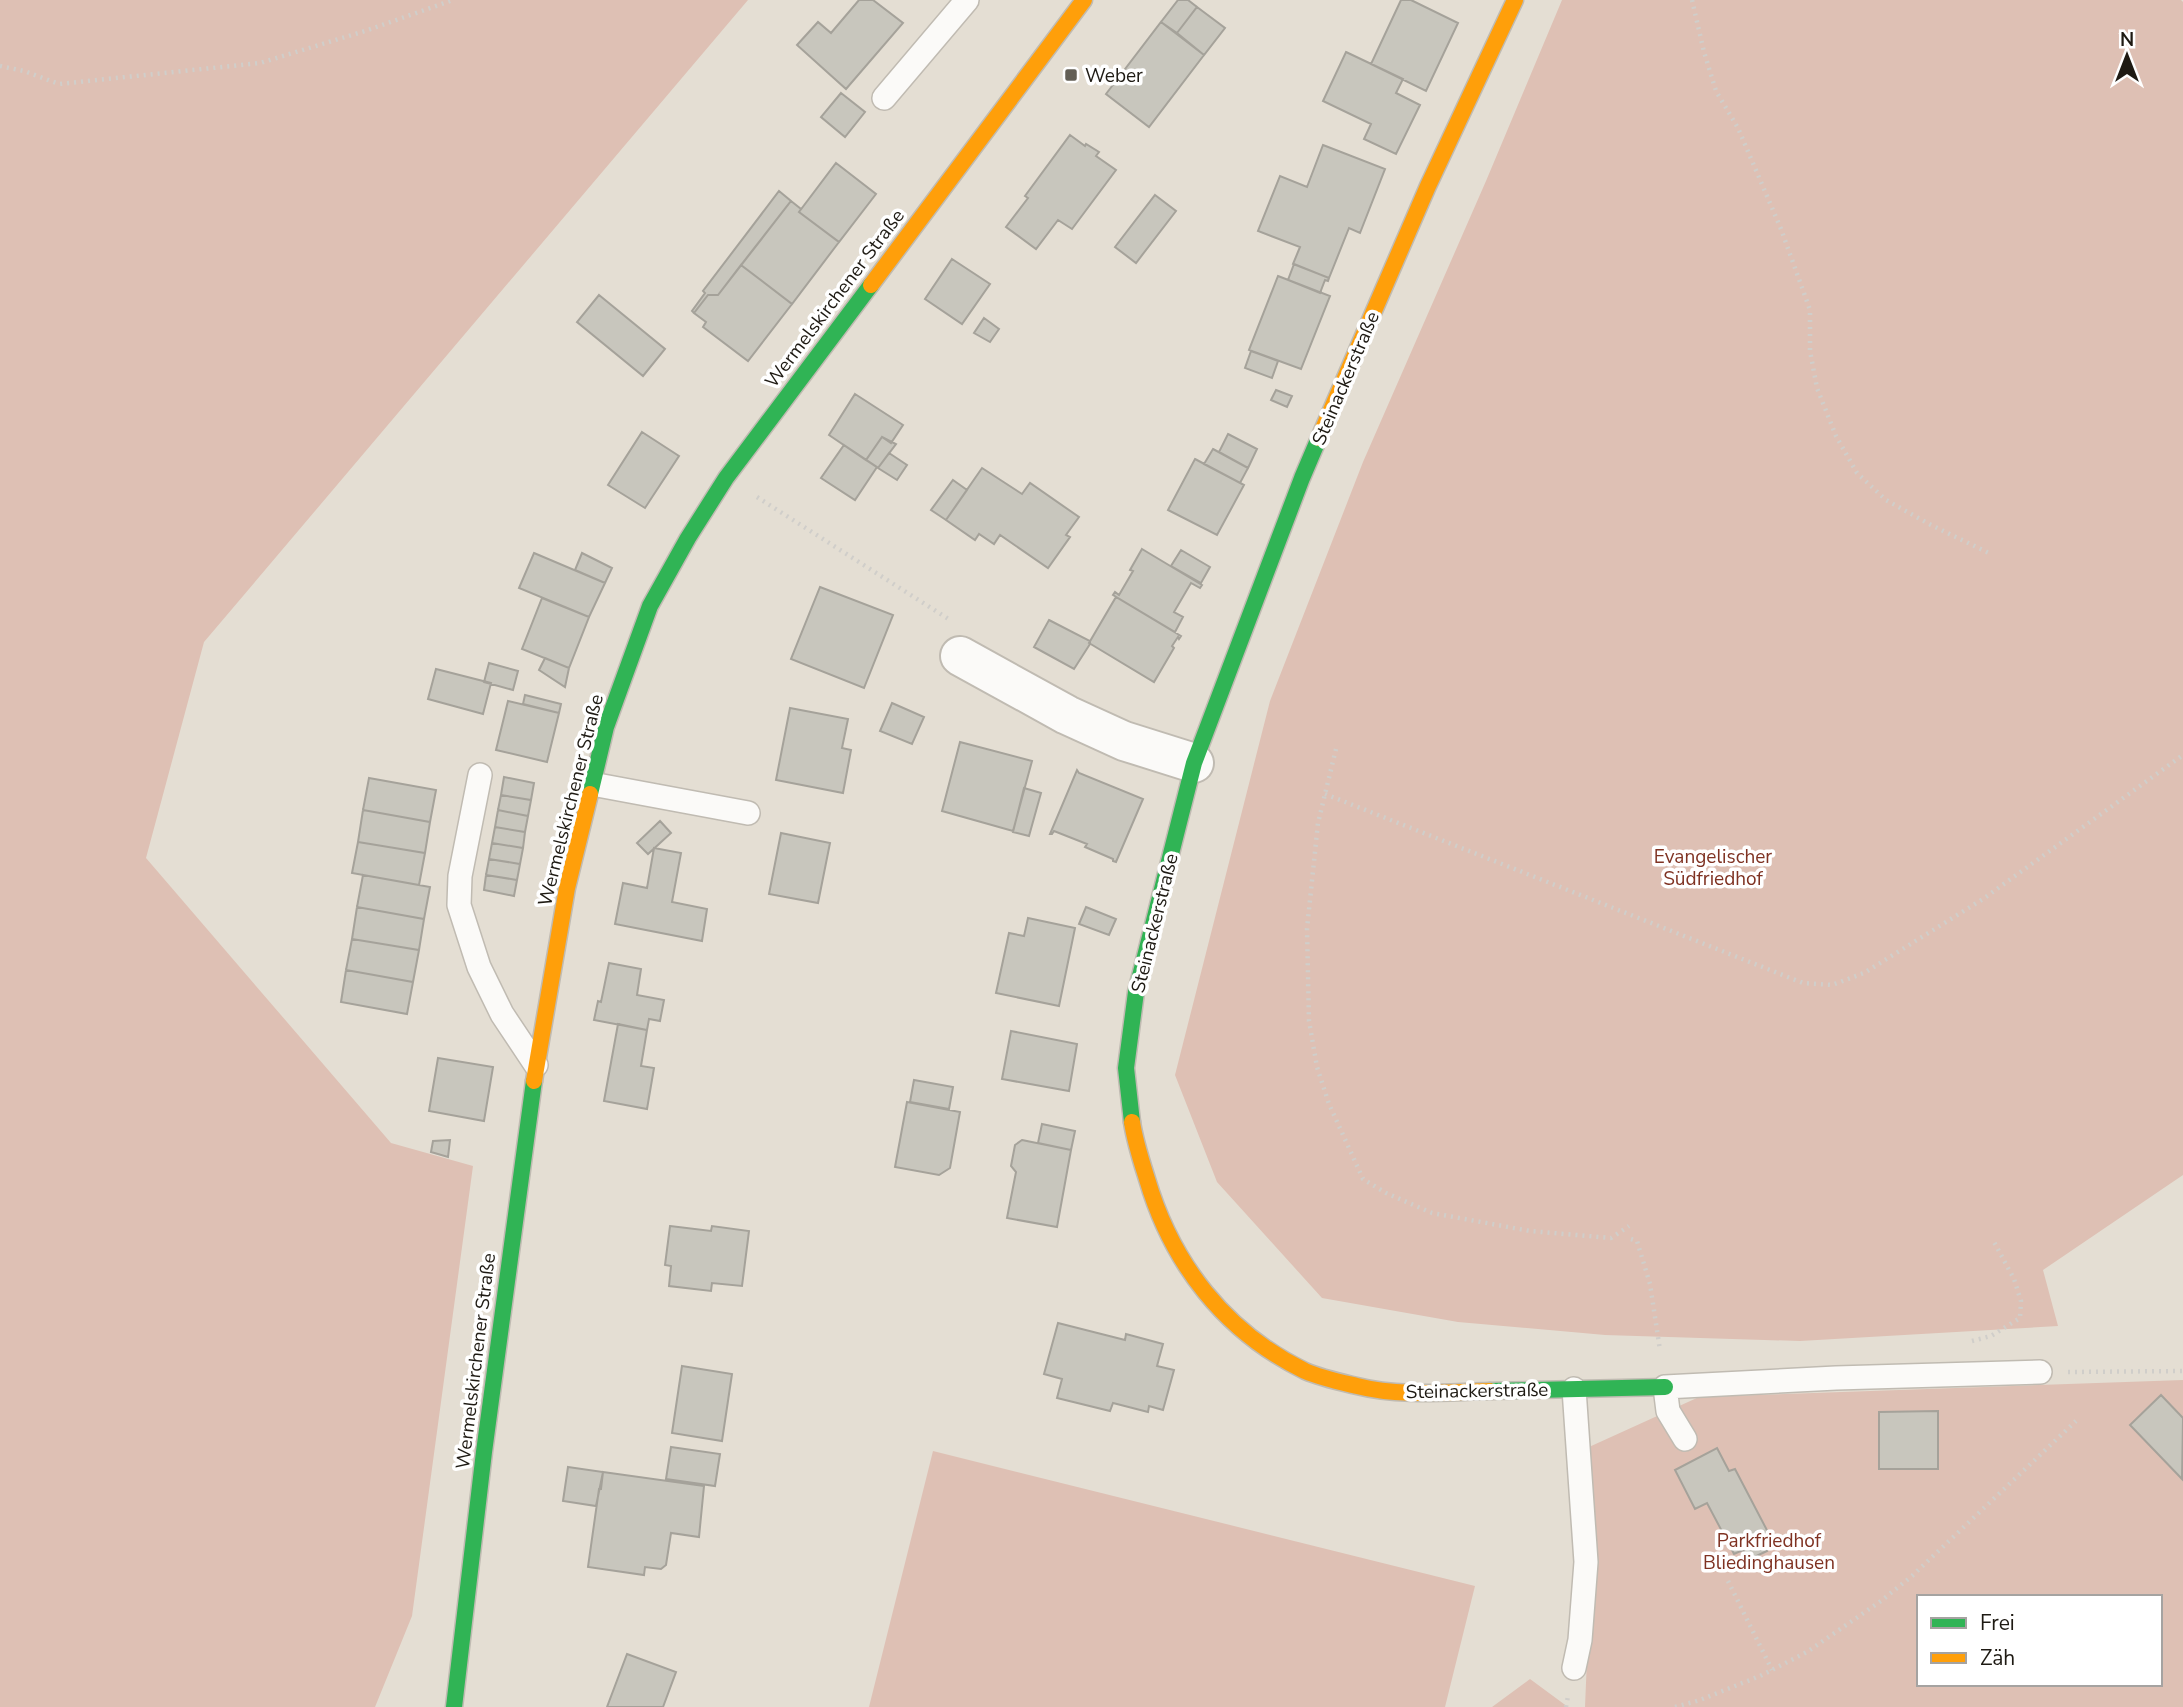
<svg xmlns="http://www.w3.org/2000/svg" width="2183" height="1707" font-family="'Nunito Sans',sans-serif">
	<style>
		.green { fill: #dec0b4; fill-rule: evenodd }
		.building { fill: #c8c6bd; stroke: #a5a29a; stroke-width: 2 }
		.lines { fill: none; stroke-linecap: round; stroke-linejoin: round }
		.lane-casing { stroke: #c0bbb2; stroke-width: 26 }
		.street-casing { stroke: #c0bbb2; stroke-width: 42 }
		.fast-casing { stroke: #c0bbb2; stroke-width: 19 }
		.slow-casing { stroke: #c0bbb2; stroke-width: 19 }
		.path { stroke: #d0ceca; stroke-width: 4.5; stroke-dasharray: 2 5; stroke-linecap: butt }
		.lane { stroke: #fbfaf8; stroke-width: 23 }
		.street { stroke: #fbfaf8; stroke-width: 38 }
		.fast { stroke: #30b455; stroke-width: 16 }
		.slow { stroke: #ff9f0a; stroke-width: 16 }
		.poi-dot { fill: #635f56; stroke: #fff; stroke-width: 2.5 }
		.labels { text-anchor: middle; stroke-width: 7; stroke-linejoin: round; paint-order: stroke }
		.poi-label { font-size: 19px; fill: #1e1a13; stroke: #fff; text-anchor: start }
		.street-label { font-size: 19px; fill: #1e1a13; stroke: #fff }
		.park-label { font-size: 19px; fill: #7f3222; stroke: #fff }
	</style>
	<rect width="100%" height="100%" fill="#e4ded3"/>
	<path class="green" d="M0 0H748L204 642 146 858 391 1143 473 1166 412 1616 375 1707H0Z
		M1562 0H2181L2183 2V1175L2043 1270 2058 1326 1800 1341 1605 1335 1458 1322 1322 1298 1217 1182 1175 1075 1270 701 1363 462 1486 181Z
		M2183 1380V1707H1585L1591 1562 1589 1447 1699 1397ZM1919 1597H2160V1684H1919Z
		M933 1451 1475 1586 1445 1707H869Z
		M1530 1679 1568 1707H1492Z"/>
	<path class="building" d="M859 0H873L903 23 846 89 797 45 818 22 831 33Z
		M1178 0H1188L1197 7 1177 33 1161 22Z
		M1401 0H1411L1458 23 1426 91 1371 64Z
		M1197 7 1225 28 1204 55 1177 33Z
		M1161 22 1204 55 1149 127 1106 94Z
		M1346 52 1403 79 1396 93 1420 105 1396 154 1364 139 1371 124 1323 101Z
		M841 93 865 112 845 137 821 117Z
		M1070 135 1085 146 1086 144 1099 152 1096 156 1116 170 1072 229 1058 220 1036 249 1006 227 1028 198 1025 196Z
		M1323 145 1385 169 1360 233 1349 228 1329 278 1293 264 1300 247 1258 231 1280 176 1307 187Z
		M836 163 876 194 839 242 799 212Z
		M779 191 791 201 718 295H708L694 313 692 311 705 293 703 291Z
		M1155 195 1176 211 1136 263 1115 247Z
		M791 201 801 209 799 212 839 242 792 304 741 265Z
		M952 259 990 284 962 324 925 299Z
		M1294 264 1329 278 1328 281 1325 280 1320 293 1288 280Z
		M741 265 792 304 748 361 703 327 706 322 694 313 708 295H718Z
		M1278 276 1330 296 1301 369 1249 350Z
		M599 295 665 349 643 376 577 322Z
		M984 318 999 329 990 342 974 333Z
		M1251 351 1278 361 1272 378 1245 368Z
		M1276 390 1292 396 1287 407 1271 400Z
		M855 394 903 425 891 443 882 437 866 460 829 435Z
		M642 432 679 456 645 508 608 485Z
		M1228 434 1257 449 1248 468 1219 452Z
		M882 437 896 444 878 468 866 460Z
		M844 445 877 467 855 500 821 478Z
		M1213 449 1248 468 1240 483 1204 464Z
		M889 453 907 465 897 480 878 468Z
		M1195 459 1244 485 1217 535 1168 510Z
		M982 468 1022 494 1030 483 1079 517 1066 535 1070 537 1048 568 1000 535 994 544 979 534 975 540 946 520Z
		M953 480 967 490 946 520 931 510Z
		M1142 549 1202 585 1200 588 1191 583 1174 612 1183 617 1175 632 1113 595 1115 592 1119 595 1133 571 1130 570Z
		M1181 550 1210 567 1201 583 1171 566Z
		M534 553 605 583 589 617 519 588Z
		M582 553 612 568 605 583 575 570Z
		M820 587 893 615 864 688 791 659Z
		M1116 597 1181 636 1179 639 1178 637 1172 646 1174 648 1154 682 1089 643Z
		M542 598 589 617 569 668 522 649Z
		M1049 620 1090 641V644L1074 669 1034 647Z
		M545 658 569 668 565 687 539 670Z
		M489 663 518 671 513 690 484 682Z
		M436 669 491 683 483 714 428 699Z
		M525 695 561 704 559 713 523 704Z
		M508 701 559 713 547 762 496 750Z
		M892 703 924 717 912 744 880 731Z
		M790 708 848 719 842 748 851 750 843 793 776 780Z
		M960 742 1032 761 1013 831 942 811Z
		M1077 770 1079 773 1143 799 1116 862 1113 861V859L1085 847 1087 844 1054 831 1052 834H1050Z
		M504 777 534 783 531 800 501 795Z
		M369 778 436 790 430 822 363 810Z
		M1024 788 1041 793 1029 836 1013 832Z
		M501 795 531 800 528 816 498 810Z
		M363 810 430 822 425 853 358 842Z
		M498 810 528 816 525 832 495 827Z
		M660 821 671 833 648 854 637 843Z
		M495 827 525 832 523 848 492 843Z
		M781 833 830 843 818 903 769 894Z
		M358 842 425 853 419 885 352 873Z
		M492 843 523 848 520 864 489 859Z
		M654 848 681 853 672 902 707 909 702 941 615 924 623 883 647 888Z
		M489 859 520 864 517 880 486 875Z
		M363 875 430 887 424 919 357 907Z
		M486 875 517 880 514 896 484 890Z
		M357 907 424 919 419 950 352 939Z
		M1086 907 1116 919 1109 935 1079 924Z
		M1028 918 1075 928 1059 1006 996 993 1009 933 1024 936Z
		M352 939 419 950 413 982 346 970Z
		M609 963 641 969 637 995 664 1000 660 1021 649 1019 647 1030 594 1020 598 1001 601 1002Z
		M346 970 413 982 407 1014 341 1002Z
		M618 1024 647 1030 641 1066 654 1068 647 1109 604 1101Z
		M1011 1031 1077 1044 1069 1091 1002 1079Z
		M438 1058 493 1067 484 1121 429 1111Z
		M914 1080 953 1087 949 1109 910 1102Z
		M907 1102 960 1112 950 1168 939 1175 895 1167Z
		M1042 1124 1075 1131 1071 1150 1038 1143Z
		M450 1140 448 1157 431 1152 433 1141Z
		M1022 1140 1071 1150 1057 1227 1007 1218 1016 1172 1011 1166 1015 1145Z
		M670 1226 711 1231 712 1226 749 1231 742 1286 712 1283 711 1291 669 1286 671 1266 665 1265Z
		M1058 1323 1125 1340 1126 1334 1163 1344 1157 1366 1174 1370 1163 1410 1149 1406 1148 1412 1113 1403 1110 1411 1057 1398 1062 1379 1044 1374Z
		M682 1366 732 1374 722 1441 672 1433Z
		M2161 1395 2183 1418 2182 1479 2130 1425Z
		M1938 1411V1469H1879V1412Z
		M671 1447 720 1454 715 1486 666 1479Z
		M1717 1448 1729 1471 1735 1469 1770 1536 1761 1540 1767 1551 1748 1560 1743 1550 1734 1554 1707 1503 1695 1509 1675 1470Z
		M568 1467 603 1472 596 1506 563 1501Z
		M603 1472 704 1486 699 1537 671 1533 666 1565 661 1569 645 1567 644 1575 588 1567 599 1489H601Z
		M627 1654 676 1672 663 1707H607Z"/>
	<g class="lines">
		<g class="lane-casing">
			<path id="lane" d="M884 98 967 0
				M480 775 460 876 459 905 479 967 502 1014 536 1065
				M592 784 748 813
				M1574 1389 1586 1562 1580 1640 1574 1668
				M1685 1439 1668 1411 1665 1387 1836 1378 2040 1372"/>
		</g>
		<g class="street-casing">
			<path id="street" d="M960 656 1067 715 1124 741 1194 763"/>
		</g>
		<g class="fast-casing">
			<path id="fast" d="M590 794 606 727 650 606 688 538 726 478 871 285
				M1132 1122 1126 1068 1136 992 1194 763 1302 478 1319 438
				M1490 1391 1665 1387
				M454 1707 484 1452 534 1081"/>
		</g>
		<g class="slow-casing">
			<path id="slow" d="M871 285 1084 0
				M1319 438 1428 186 1515 0
				M534 1081 567 888 590 794
				M1132 1122C1135 1142 1141 1160 1147 1179 1172 1264 1225 1332 1305 1371 1321 1378 1340 1382 1357 1386 1400 1397 1446 1392 1490 1391"/>
		</g>
		<path class="path" d="M1692 0 1704 52 1716 91 1738 128 1781 229 1810 310V351L1817 388 1836 436 1857 473 1886 500 1931 525 1989 553
			M0 66 24 71 59 84 260 63 365 31 453 0
			M757 497 950 620
			M1336 749 1318 823 1307 929 1309 1021 1317 1067 1329 1104 1363 1179 1386 1193 1432 1213 1530 1231 1611 1238 1629 1226
			M1325 794 1803 983 1832 985 1864 973 1983 899 2183 755
			M1631 1239 1637 1241 1650 1284 1660 1350
			M1972 1341 1991 1336 2020 1318 2021 1301 2014 1279 1993 1240
			M2068 1372 2183 1371
			M1728 1581 1772 1670
			M1566 1707 1568 1696
			M1675 1707 1700 1700 1760 1676 1807 1652 1881 1601 1912 1576 2076 1421"/>
		<use href="#lane" class="lane"/>
		<use href="#street" class="street"/>
		<use href="#fast" class="fast"/>
		<use href="#slow" class="slow"/>
	</g>
	<rect class="poi-dot" x="1064" y="68" width="14" height="14" rx="3.5"/>
	<g class="labels">
		<g class="poi-label">
			<text x="1085" y="82">Weber</text>
		</g>
		<g class="street-label">
			<text transform="translate(834 298) rotate(-53)" y="7">Wermelskirchener Straße</text>
			<text transform="translate(1345 378) rotate(-67)" y="7">Steinackerstraße</text>
			<text transform="translate(570 800) rotate(-76)" y="7">Wermelskirchener Straße</text>
			<text transform="translate(1154 923) rotate(-76)" y="7">Steinackerstraße</text>
			<text transform="translate(475 1361) rotate(-83)" y="7">Wermelskirchener Straße</text>
			<text transform="translate(1477 1390) rotate(-1)" y="7">Steinackerstraße</text>
		</g>
		<g class="park-label">
			<text x="1713" y="863">Evangelischer<tspan x="1713" dy="22">Südfriedhof</tspan></text>
			<text x="1769" y="1547">Parkfriedhof<tspan x="1769" dy="22">Bliedinghausen</tspan></text>
		</g>
	</g>
	<rect x="1917" y="1595" width="245" height="91" fill="#ffffff" stroke="#a5a3a1" stroke-width="2"/>
	<rect x="1931" y="1618" width="35" height="10" fill="#30b455" stroke="#a5a3a1" stroke-width="2"/>
	<text x="1980" y="1630" font-size="21" fill="#1e1a13">Frei</text>
	<rect x="1931" y="1653" width="35" height="10" fill="#ff9f0a" stroke="#a5a3a1" stroke-width="2"/>
	<text x="1980" y="1665" font-size="21" fill="#1e1a13">Zäh</text>
	<g transform="translate(2127 56)" stroke="#ffffff" stroke-width="5" paint-order="stroke">
	<path d="M0-5L12 26L0 18L-12 26Z" fill="#1e1a13"/>
	<text y="-10" font-size="19" font-weight="bold" text-anchor="middle" fill="#1e1a13">N</text>
	</g>
</svg>
